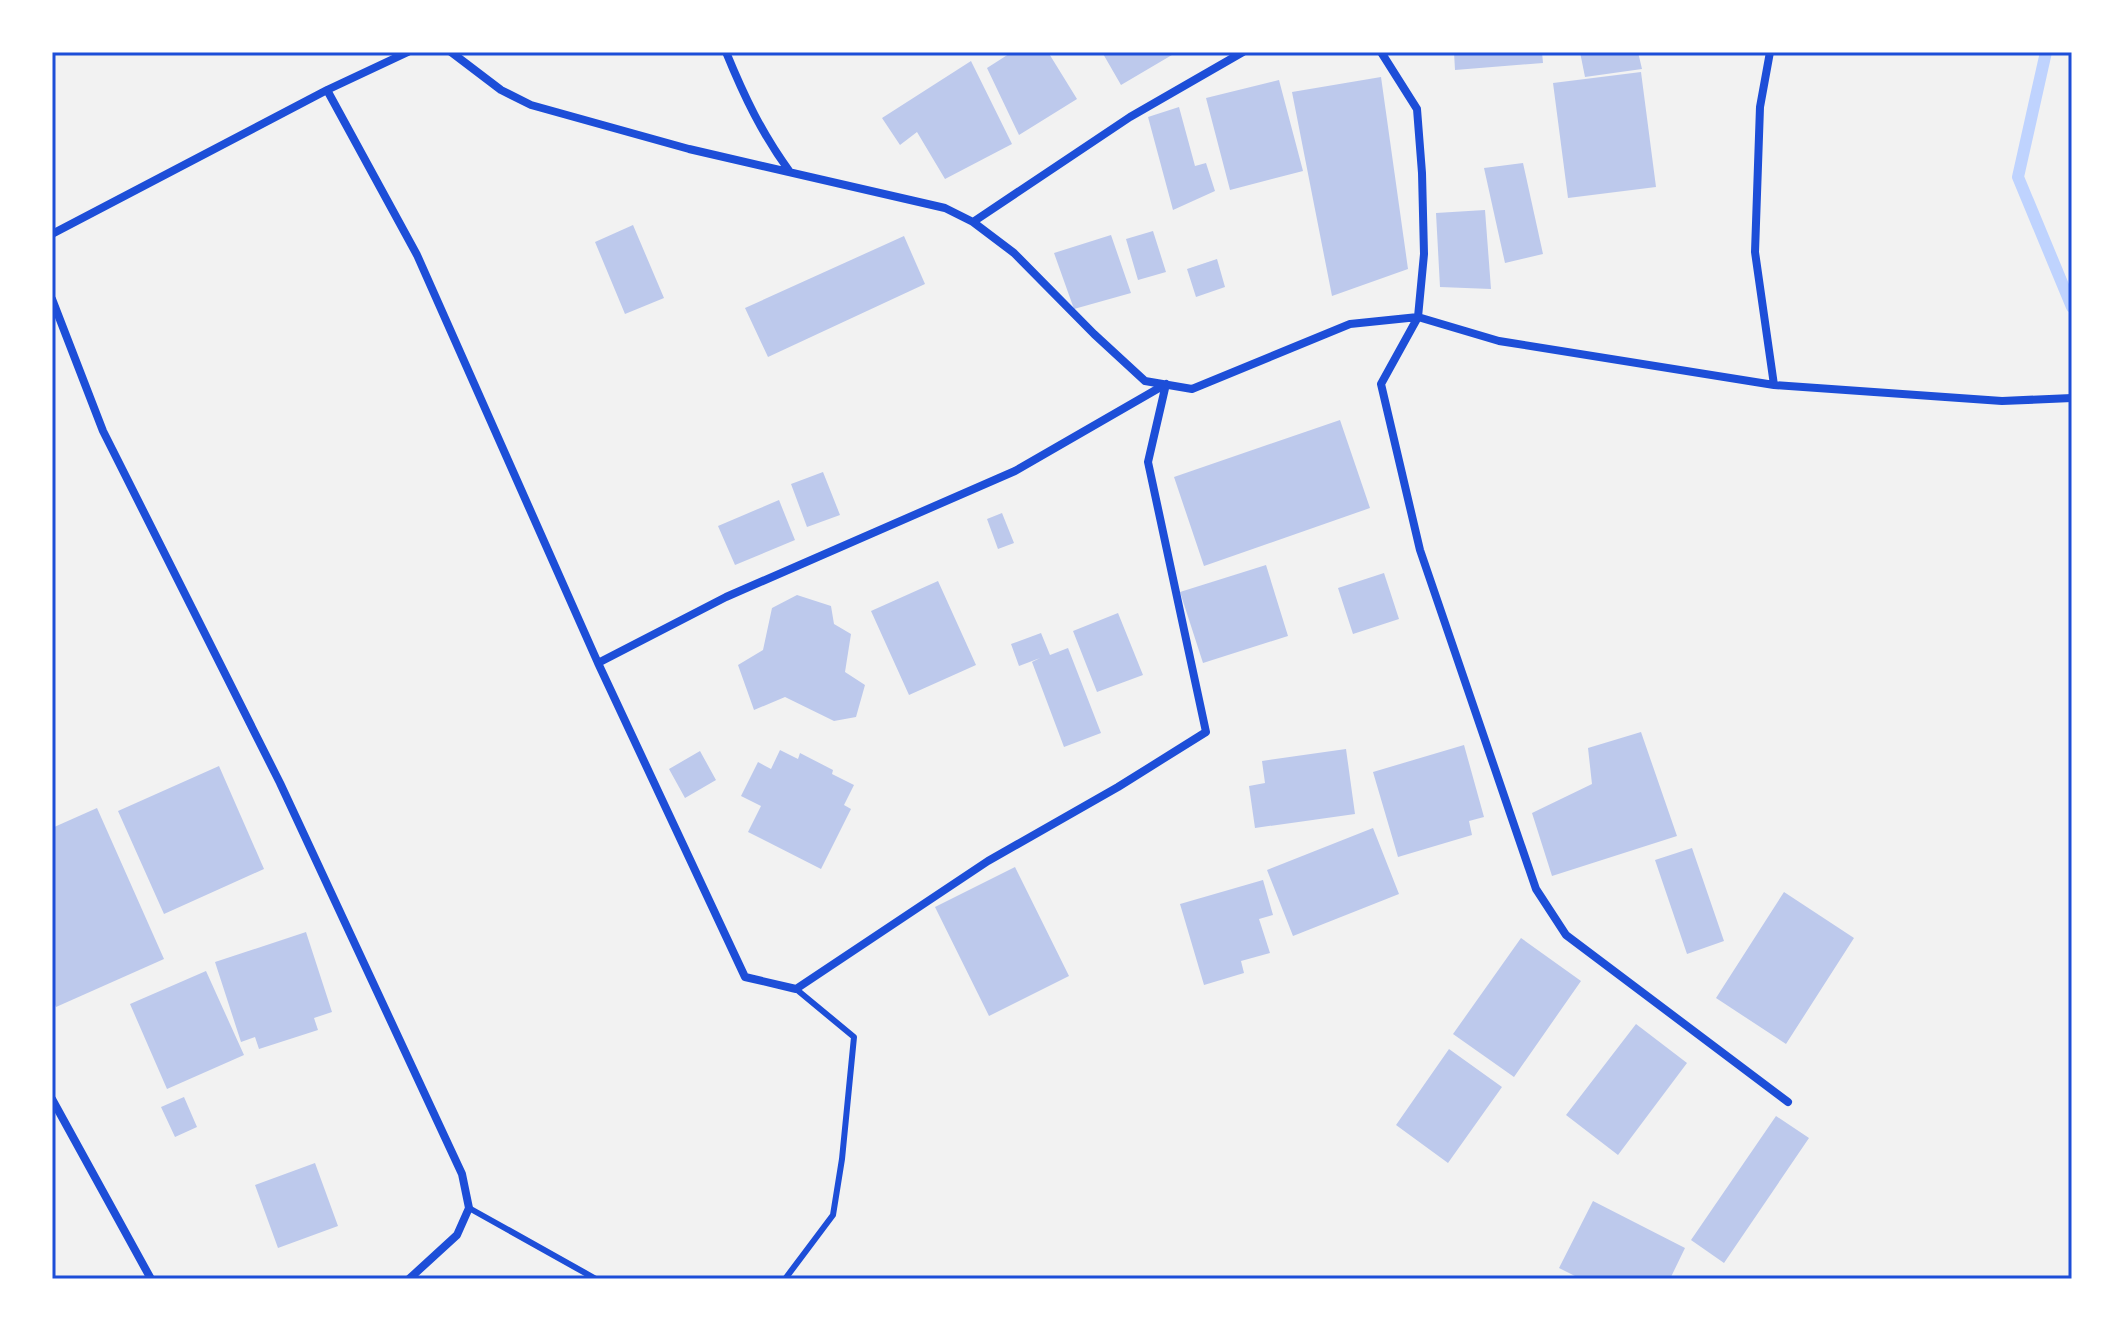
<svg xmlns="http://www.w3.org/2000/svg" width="2124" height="1331" font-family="Poppins,sans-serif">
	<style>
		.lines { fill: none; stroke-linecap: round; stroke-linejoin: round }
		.stream { stroke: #bfd3fe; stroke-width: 12 }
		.building { fill: #bdc9ec }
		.service { stroke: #1d4ed8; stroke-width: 6 }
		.minor { stroke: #1d4ed8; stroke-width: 8 }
		.neatline { fill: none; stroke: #1d4ed8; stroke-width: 3 }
	</style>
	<rect width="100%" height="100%" fill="#f2f2f2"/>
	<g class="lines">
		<path class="stream" d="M2046 52 2018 177 2072 307"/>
	</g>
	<path class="building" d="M1012 52H1048L1077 99 1019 135 987 68Z
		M1102 52H1177L1121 85Z
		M1454 52H1542L1543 63 1455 70Z
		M1580 52H1638L1642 69 1585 77Z
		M971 61 1012 144 945 179 917 132 900 145 882 118Z
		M1641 72 1656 187 1568 198 1553 83Z
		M1381 77 1408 269 1332 296 1292 92Z
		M1279 80 1303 171 1230 190 1206 98Z
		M1179 107 1195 166 1206 163 1215 191 1173 210 1148 117Z
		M1523 163 1543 254 1505 263 1484 168Z
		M1485 210 1491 289 1440 287 1436 213Z
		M633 225 664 298 625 314 595 242Z
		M1153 231 1166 272 1138 280 1126 239Z
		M1111 235 1131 293 1074 309 1054 253Z
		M904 236 925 284 768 357 745 308Z
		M1217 259 1225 287 1196 297 1187 269Z
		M1340 420 1370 508 1204 566 1174 477Z
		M823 472 840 515 807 527 791 484Z
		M779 500 795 540 735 565 718 526Z
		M1002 513 1014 543 998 549 987 519Z
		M1266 565 1288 636 1203 663 1180 592Z
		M1384 573 1399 619 1353 634 1338 588Z
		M938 581 976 665 909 695 871 611Z
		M797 595 831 606 834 624 851 634 845 672 865 685 856 717 834 721 785 697 754 710 738 665 763 650 772 608Z
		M1118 613 1143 675 1097 692 1073 631Z
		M1041 633 1050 655 1068 648 1101 733 1064 747 1032 662 1040 658 1019 666 1011 644Z
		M1641 732 1677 836 1552 876 1532 813 1592 784 1588 748Z
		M1464 745 1484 817 1469 821 1472 835 1398 857 1373 772Z
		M1346 749 1355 814 1255 828 1249 786 1265 783 1262 761Z
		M780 750 798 759 800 753 833 770 832 774 854 785 844 805 851 809 821 869 748 832 761 806 741 796 758 762 771 769Z
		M700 751 716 780 685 798 669 769Z
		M219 766 264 869 164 914 118 811Z
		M97 808 164 959 56 1007 52 998V828Z
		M1373 828 1399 894 1293 936 1267 870Z
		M1692 848 1724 941 1687 954 1655 860Z
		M1015 867 1069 976 989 1016 935 907Z
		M1263 880 1273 915 1259 919 1270 953 1241 961 1244 973 1204 985 1180 904Z
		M1784 892 1854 938 1786 1044 1716 998Z
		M306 932 332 1012 314 1018 318 1030 259 1049 255 1037 241 1042 215 962Z
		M1521 938 1581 981 1514 1077 1453 1034Z
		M206 971 244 1055 167 1089 130 1004Z
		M1636 1024 1687 1063 1618 1155 1566 1115Z
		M1449 1049 1502 1087 1448 1163 1396 1125Z
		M184 1097 197 1127 175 1137 161 1107Z
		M1776 1116 1809 1138 1724 1263 1691 1240Z
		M315 1163 338 1226 278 1248 255 1185Z
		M1593 1201 1685 1248 1670 1279H1581L1559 1268Z"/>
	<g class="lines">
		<path class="service" d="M469 1208 596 1279
			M785 1279 833 1215 842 1159 854 1037 796 989"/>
		<path class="minor" d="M451 52 501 90 531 105 689 149 945 208 973 222 1014 253 1094 334 1145 381 1192 389 1350 324 1418 317 1499 341 1774 385 2002 401 2072 398
			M726 52C744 96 762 134 790 172
			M1381 52 1417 109 1422 173 1424 254 1418 317 1381 384 1420 550 1536 889 1566 935 1788 1102
			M1770 52 1760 107 1755 252 1774 385
			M327 90 417 255 598 663
			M973 222 1130 117 1243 52
			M52 234 327 90 408 52
			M52 299 103 431 280 783 462 1174 469 1208 457 1235 409 1279
			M1166 384 1148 462 1206 732 1118 787 988 861 796 989 745 977 598 663 726 597 1015 471Z
			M52 1099 151 1279"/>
	</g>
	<rect width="2124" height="1331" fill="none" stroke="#ffffff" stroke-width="108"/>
	<rect x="54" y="54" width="2016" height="1223" class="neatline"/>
</svg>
